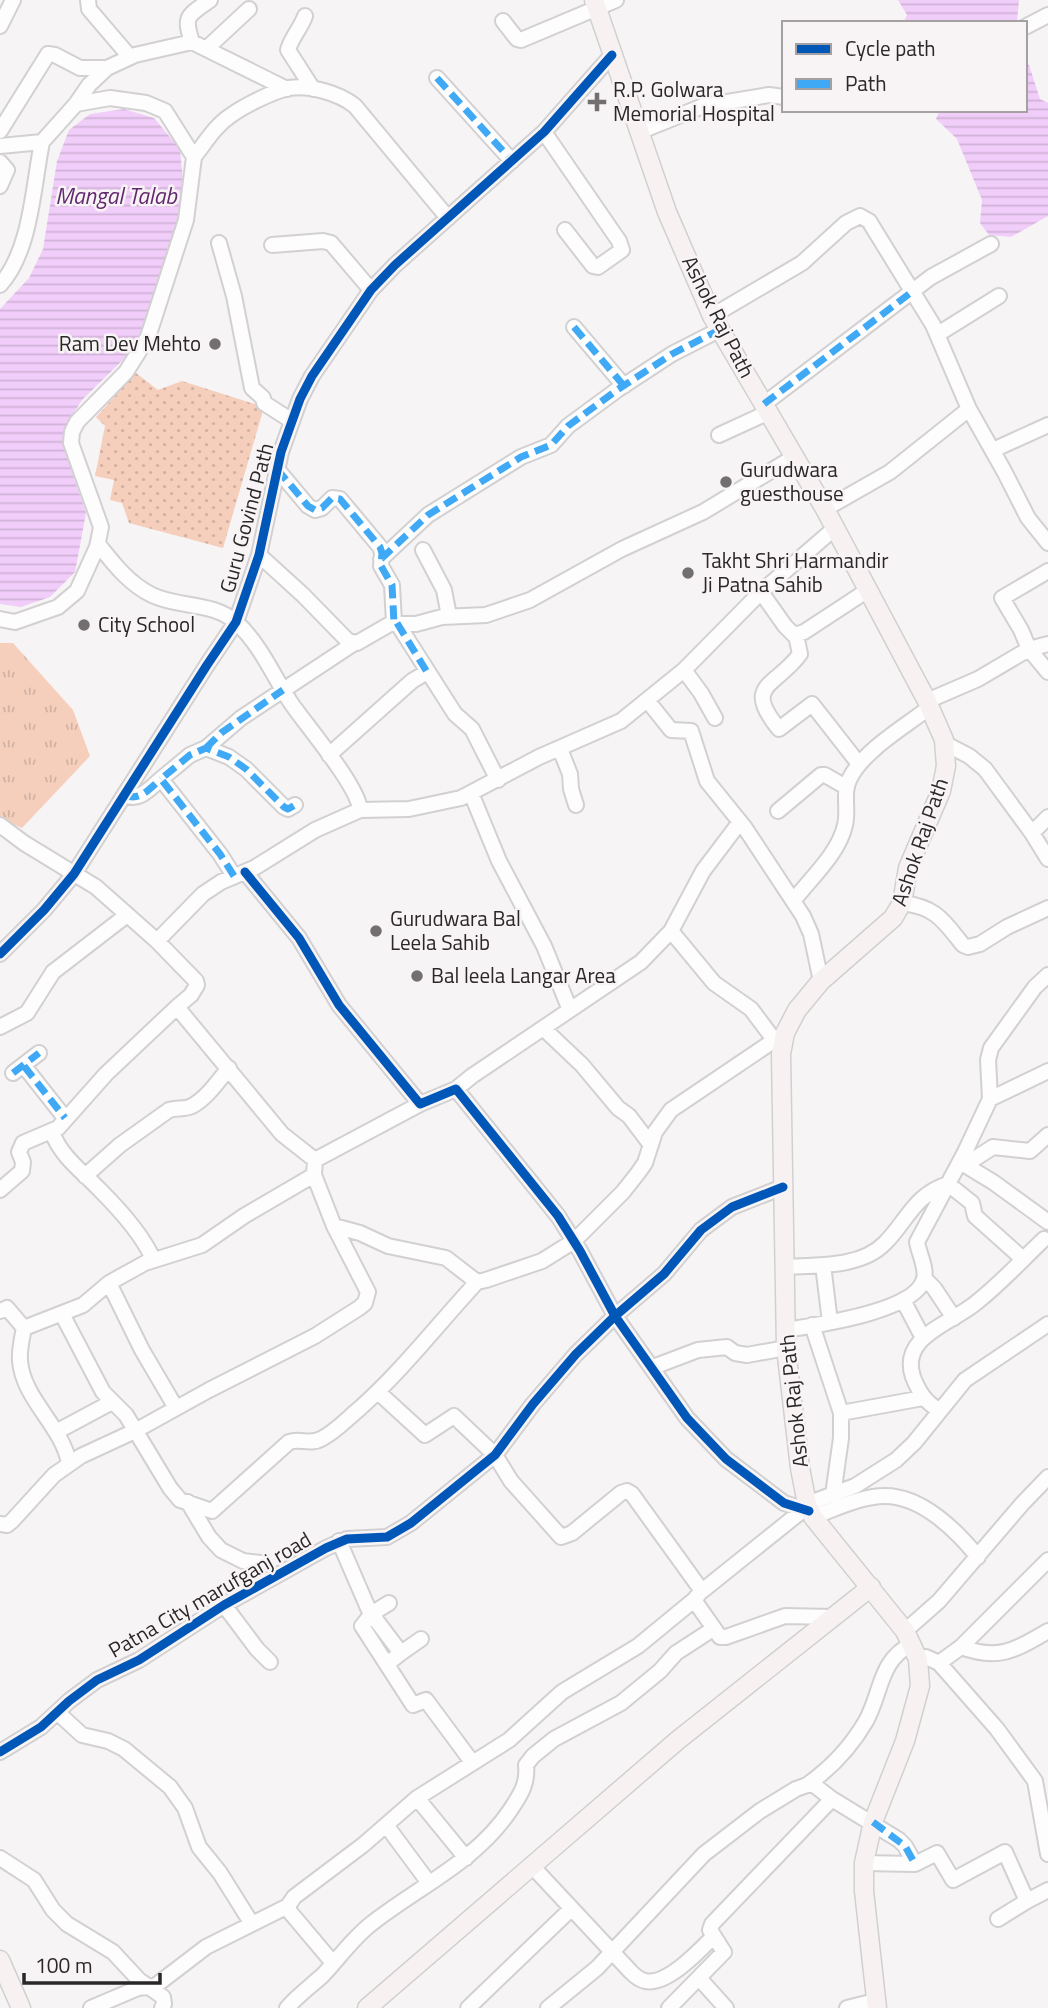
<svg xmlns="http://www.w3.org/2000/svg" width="1048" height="2008" font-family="'Titillium Web',sans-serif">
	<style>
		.grass { fill: url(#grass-tufts) }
		.park { fill: url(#park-dots) }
		.water { fill: url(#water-rules) }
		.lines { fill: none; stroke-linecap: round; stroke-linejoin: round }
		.minor-casing { stroke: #d2d0d0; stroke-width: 18 }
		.major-casing { stroke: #d1d0d0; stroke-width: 21 }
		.minor { stroke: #fefdfe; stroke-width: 14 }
		.major { stroke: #f8f1f2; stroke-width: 18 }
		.quiet { stroke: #3fa9f5; stroke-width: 7; stroke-dasharray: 14 7; stroke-linecap: butt }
		.cycleway-casing { stroke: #f8f3f4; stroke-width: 13 }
		.cycleway { stroke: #0057b8; stroke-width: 9 }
		.poi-dot { fill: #716f6f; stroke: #f8f3f4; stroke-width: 2.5 }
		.labels { text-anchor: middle; stroke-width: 5; stroke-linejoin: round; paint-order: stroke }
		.poi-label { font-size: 21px; fill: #292727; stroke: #f8f3f4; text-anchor: start }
		.street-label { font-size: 21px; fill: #292727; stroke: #f8f3f4 }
		.water-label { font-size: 23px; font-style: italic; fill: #622970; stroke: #f8f3f4 }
	</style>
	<defs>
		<pattern id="grass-tufts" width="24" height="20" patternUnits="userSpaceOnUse" patternTransform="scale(1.75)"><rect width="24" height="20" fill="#f5cebc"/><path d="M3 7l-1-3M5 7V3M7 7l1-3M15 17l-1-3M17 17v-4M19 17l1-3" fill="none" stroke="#d2b1a2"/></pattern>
		<pattern id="park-dots" width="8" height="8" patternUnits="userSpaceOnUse" patternTransform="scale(1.75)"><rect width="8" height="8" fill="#f5cebc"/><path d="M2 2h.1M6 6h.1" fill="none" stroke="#d2b1a2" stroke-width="1.8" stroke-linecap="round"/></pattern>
		<pattern id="water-rules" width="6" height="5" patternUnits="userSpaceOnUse" patternTransform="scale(1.75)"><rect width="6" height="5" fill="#f1cefa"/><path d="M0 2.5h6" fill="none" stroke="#cfb1d6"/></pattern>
	</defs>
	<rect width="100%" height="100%" fill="#f7f4f5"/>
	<path class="grass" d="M0 643H13L73 710 90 756 22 828 3 820 0 816Z"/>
	<path class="park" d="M136 373 158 390 182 381 264 407 223 548 129 523 122 503 110 500 114 480 95 476 105 426 96 417Z"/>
	<path class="water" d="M898 0H1019L1017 21 1013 23H903L907 15Z
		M1025 62 1029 65 1040 99 1048 103V216L1011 237 989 235 980 223 982 200 957 139 936 119 940 110H1025Z
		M124 109 154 118 180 149 184 192 168 267 133 350 82 400 71 417 63 445 86 513 75 572 50 597 21 607 0 604V309L29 278 43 249 57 161 69 130 90 114Z"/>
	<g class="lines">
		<g class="minor-casing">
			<path id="minor" d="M88 0 89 9 130 57
				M305 16C301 28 291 38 288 50L313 89
				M503 21 517 39 521 40 616 0
				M0 26 13 0
				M1025 27 1048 15
				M192 42C183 15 188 16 210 0
				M206 49 249 9
				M437 78 512 161
				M76 104 89 85 107 68 135 55 192 42 287 89
				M0 131 48 54 55 55 80 68H107
				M544 132 619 241 622 250 598 267 593 266 565 230
				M639 132 703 106 769 95 784 97
				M0 146 42 142 76 104 110 98 146 103 165 111 194 157 186 220 148 337 126 372 77 422 72 432 71 443 101 527 97 547 77 591 58 607 15 622 0 619
				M194 157C205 143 215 126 230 116 242 107 273 91 289 88 310 85 339 93 355 106L448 218
				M0 162 7 170 0 186
				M219 243 234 296 252 388 263 398 264 403 292 421
				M272 245 323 241 331 243 371 290
				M0 285C31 251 33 187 42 142
				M712 316 802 263 846 223 860 216 869 221 933 325 969 409 890 472 825 509
				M574 327 624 386
				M938 334 999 296
				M764 404 931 277 991 244
				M969 409 1004 471 1028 518 1048 543
				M719 435 769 412
				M993 450 1048 425
				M277 469 308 506 315 510 322 508 332 498 340 499 380 547 382 553 381 566 392 585 394 623
				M423 550 444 590 449 616
				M259 555 303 595 348 641 357 643 390 624H416L442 617 486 615 530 600 622 549 703 512 794 457
				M381 559 428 515 521 457 551 445 568 426 617 390 672 354 719 330
				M761 592 785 626 794 635 804 632 868 590
				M397 623 455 714 472 729 498 780
				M796 635 800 654C776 687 742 684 779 729L812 704 859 764
				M1048 644 1029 649 1048 672
				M684 670 701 693 715 718
				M647 700 671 730 691 731 707 781 745 828 803 916 811 934 821 981
				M927 701 978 679 1029 649 1021 630 1002 598 1048 571
				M944 743 969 756 985 769 1032 833 1048 859
				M206 748 241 718 353 644
				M560 749 570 774 571 789 576 805
				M329 755 412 681 427 672
				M471 793 499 861 544 946 570 1010
				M125 795C140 802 150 788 161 779
				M360 810 409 809 461 798 539 757 621 721 684 670 761 592 835 528
				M778 811 821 775H825L846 787
				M0 825 24 843 96 887 157 941 203 894 221 882 254 868 315 830 360 810C359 787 306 725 291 703 274 677 260 644 237 623 213 601 178 608 152 595 129 584 113 563 98 544
				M1032 833 1048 817
				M245 872 299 938 339 1005 420 1104 456 1089 558 1216 580 1251 615 1316 687 1418 726 1459 784 1503 809 1511
				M234 876 220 854 161 779 190 755 206 748 229 757 246 769 284 807 288 809 295 805
				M794 900C811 878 839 853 845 825 849 809 842 793 850 778 864 750 906 726 930 707
				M902 903C936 907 943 920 963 945L968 947 980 944 1007 927 1048 908
				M671 931 714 983 751 1009 775 1041
				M157 941 196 981 197 985 191 995 178 1006 181 1012 282 1134 315 1160 420 1104
				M0 954 44 910 74 874 207 665 236 622 259 555 281 452 300 399 312 376 371 290 395 265 544 132 612 55
				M0 1027 27 1013 53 972 127 915
				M543 1028 582 1065 618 1108 629 1116 651 1145
				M24 1066 65 1118
				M13 1073 39 1053
				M456 1089 472 1076 641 962 671 931 703 871 740 822
				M990 1099 1048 1071
				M52 1132C61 1157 83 1172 100 1190 120 1210 142 1234 153 1259
				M315 1160 314 1175 334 1226 360 1233 388 1246 446 1258 477 1282 486 1280 542 1261 574 1241 623 1192 638 1173 645 1163 655 1132 671 1110 785 1033
				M960 1162 993 1182 1048 1222
				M965 1165 993 1147 1030 1151 1048 1135
				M85 1176 120 1145 169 1110C177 1107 184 1110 192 1106 207 1098 218 1081 229 1068
				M0 1190 22 1171 23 1162 19 1152 23 1143 58 1128 106 1074 178 1006
				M823 1265 830 1322
				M785 1267C816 1265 861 1268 885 1243 907 1221 914 1195 948 1184L972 1203 975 1216 1023 1259
				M924 1278 934 1288 954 1318
				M903 1300 923 1338
				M0 1311 7 1308 24 1328 83 1305 109 1283
				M62 1314 103 1392 126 1415 170 1488 180 1500 212 1511 289 1442C300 1438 310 1445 321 1439 335 1432 347 1419 359 1409 403 1370 438 1324 477 1282
				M812 1325 841 1413
				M24 1328C22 1338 19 1350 20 1361 23 1399 62 1426 69 1463
				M786 1330C816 1325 915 1312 924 1279 927 1268 919 1254 917 1242L965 1152 990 1099 988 1060 991 1048 1035 987 1048 975
				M653 1367 698 1350 727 1347 735 1353 747 1355 786 1348
				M378 1392 425 1435 454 1416 495 1455 511 1481 561 1537 572 1533 621 1493 627 1491 632 1494 702 1591 803 1510
				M176 1408 142 1350 109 1283 145 1263 202 1245 244 1216 314 1175
				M939 1410C925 1402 919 1392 913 1377 899 1336 953 1323 977 1302 1001 1283 1022 1260 1044 1239
				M56 1432 112 1402
				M833 1495 841 1438V1413L923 1398
				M188 1502 209 1537 221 1550 243 1561 261 1563
				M807 1504 855 1486 896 1460 914 1443 965 1380 1048 1324
				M813 1517C835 1509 861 1496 885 1496 922 1496 957 1531 978 1557
				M0 1524 7 1525 12 1521 54 1475 81 1456 135 1431 209 1390 315 1336 359 1308 365 1303 368 1292 334 1226
				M339 1541 371 1615 362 1626 413 1705 426 1700 472 1762
				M699 1594 694 1600 720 1637H726L785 1616 832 1617
				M224 1605 257 1649 270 1662
				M370 1612 401 1653 387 1664
				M371 1614 389 1603
				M905 1631 939 1601 1022 1504 1048 1477
				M961 1647C999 1661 1015 1650 1048 1631
				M401 1653 421 1639
				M918 1659 926 1657 939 1663 997 1729 1035 1781 1048 1854
				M939 1663 961 1647 1048 1560
				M57 1712 82 1735 108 1741 124 1749 170 1787 185 1808 199 1847 220 1873 252 1924
				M0 1752 41 1727 69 1701 97 1680 139 1660 224 1605 326 1548 347 1539 387 1537 411 1523 495 1455 533 1404 576 1354 615 1316 664 1274 701 1230 732 1207 783 1187
				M807 1785C831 1768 851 1747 866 1721 882 1692 879 1660 912 1644
				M417 1798 466 1858
				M386 1825 429 1883
				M0 1858 34 1880 53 1910 67 1924 113 1952 139 1980 163 1997 164 2004 162 2008
				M864 1863 915 1864 937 1853 953 1880 1005 1852 1027 1901 1048 1890
				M532 1866 631 1972C635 1976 640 1980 645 1981 667 1986 700 1950 714 1936
				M998 1919 1027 1901
				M333 1963 290 1912 288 1906 294 1897 363 1845 417 1798 509 1740 562 1692 638 1646 694 1600
				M699 1978 726 2008
				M91 2008 138 1988 155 1986 206 1947 288 1906
				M287 2008C298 1995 311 1986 323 1975 339 1958 352 1939 371 1924 419 1886 476 1862 511 1809 521 1794 528 1783 526 1765L533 1756 554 1739 621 1703 660 1671 676 1653 713 1629
				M468 2008 571 1909
				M548 2008 597 1968 704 1854 760 1811 796 1789 807 1785H814L832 1799
				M669 2008 724 1952 710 1930 712 1924 832 1799 899 1840 905 1846 915 1864
				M847 2008 875 2001"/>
		</g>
		<g class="major-casing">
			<path id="major" d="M594 0 667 212 712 316 825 509 927 701 944 740 946 766 941 791 908 868 902 903 893 918 821 981 797 1010 785 1033 781 1054 786 1348 800 1468 807 1504 813 1517 905 1631 918 1659 920 1686 905 1741 873 1822 864 1863V1891L877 2008
				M0 1960 21 2008
				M367 2008 678 1740 871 1587"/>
		</g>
		<use href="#minor" class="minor"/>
		<use href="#major" class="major"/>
		<path class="quiet" d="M437 78 512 161
			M574 327 624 386
			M764 404 913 291
			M277 469 308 506 315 510 322 508 332 498 340 499 380 547 382 553 381 566 392 585 394 623
			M381 559 428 515 521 457 551 445 568 426 617 390 672 354 719 330
			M397 623 427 672
			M206 748 221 733 283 690
			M125 795C140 802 150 788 161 779
			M234 876 220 854 161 779 190 755 206 748 229 757 246 769 284 807 288 809 295 805
			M24 1066 65 1118
			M13 1073 39 1053
			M873 1822 905 1846 915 1864"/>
		<g class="cycleway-casing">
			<path id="cycleway" d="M245 872 299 938 339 1005 420 1104 456 1089 558 1216 580 1251 615 1316 687 1418 726 1459 784 1503 809 1511
				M0 954 44 910 74 874 207 665 236 622 259 555 281 452 300 399 312 376 371 290 395 265 544 132 612 55
				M0 1752 41 1727 69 1701 97 1680 139 1660 224 1605 326 1548 347 1539 387 1537 411 1523 495 1455 533 1404 576 1354 615 1316 664 1274 701 1230 732 1207 783 1187"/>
		</g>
		<use href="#cycleway" class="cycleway"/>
	</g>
	<g class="poi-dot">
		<path d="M593.5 91.5h7v7h7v7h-7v7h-7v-7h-7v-7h7z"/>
		<circle cx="215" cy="344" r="7"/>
		<circle cx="726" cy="482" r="7"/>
		<circle cx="688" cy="573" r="7"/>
		<circle cx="84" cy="625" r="7"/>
		<circle cx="376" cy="931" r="7"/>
		<circle cx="417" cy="976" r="7"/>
	</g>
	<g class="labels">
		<g class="poi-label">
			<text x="613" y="97">R.P. Golwara<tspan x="613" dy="24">Memorial Hospital</tspan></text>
			<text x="201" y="351" text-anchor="end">Ram Dev Mehto</text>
			<text x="740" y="477">Gurudwara<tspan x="740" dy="24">guesthouse</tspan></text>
			<text x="702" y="568">Takht Shri Harmandir<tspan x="702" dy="24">Ji Patna Sahib</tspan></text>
			<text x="98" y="632">City School</text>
			<text x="390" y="926">Gurudwara Bal<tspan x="390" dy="24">Leela Sahib</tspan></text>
			<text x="431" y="983">Bal leela Langar Area</text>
		</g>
		<g class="street-label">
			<text transform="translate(718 317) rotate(63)" y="7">Ashok Raj Path</text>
			<text transform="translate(247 518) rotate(-75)" y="7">Guru Govind Path</text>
			<text transform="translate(920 842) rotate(-71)" y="7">Ashok Raj Path</text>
			<text transform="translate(794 1401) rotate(-96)" y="7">Ashok Raj Path</text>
			<text transform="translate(210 1595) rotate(-30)" y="7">Patna City marufganj road</text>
		</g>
		<g class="water-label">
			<text x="116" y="204">Mangal Talab</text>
		</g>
	</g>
	<rect x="782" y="21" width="245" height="91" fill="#f8f3f4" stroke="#a5a1a2" stroke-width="2"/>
	<rect x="796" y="44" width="35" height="10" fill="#0057b8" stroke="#a5a1a2" stroke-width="2"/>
	<text x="845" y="56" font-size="21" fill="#292727">Cycle path</text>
	<rect x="796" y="79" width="35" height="10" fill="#3fa9f5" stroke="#a5a1a2" stroke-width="2"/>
	<text x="845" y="91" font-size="21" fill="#292727">Path</text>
	<path d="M24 1973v10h136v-10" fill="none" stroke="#292727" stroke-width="3.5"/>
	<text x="35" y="1973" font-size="21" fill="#292727" stroke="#f8f3f4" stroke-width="5" paint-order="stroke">100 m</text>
</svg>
